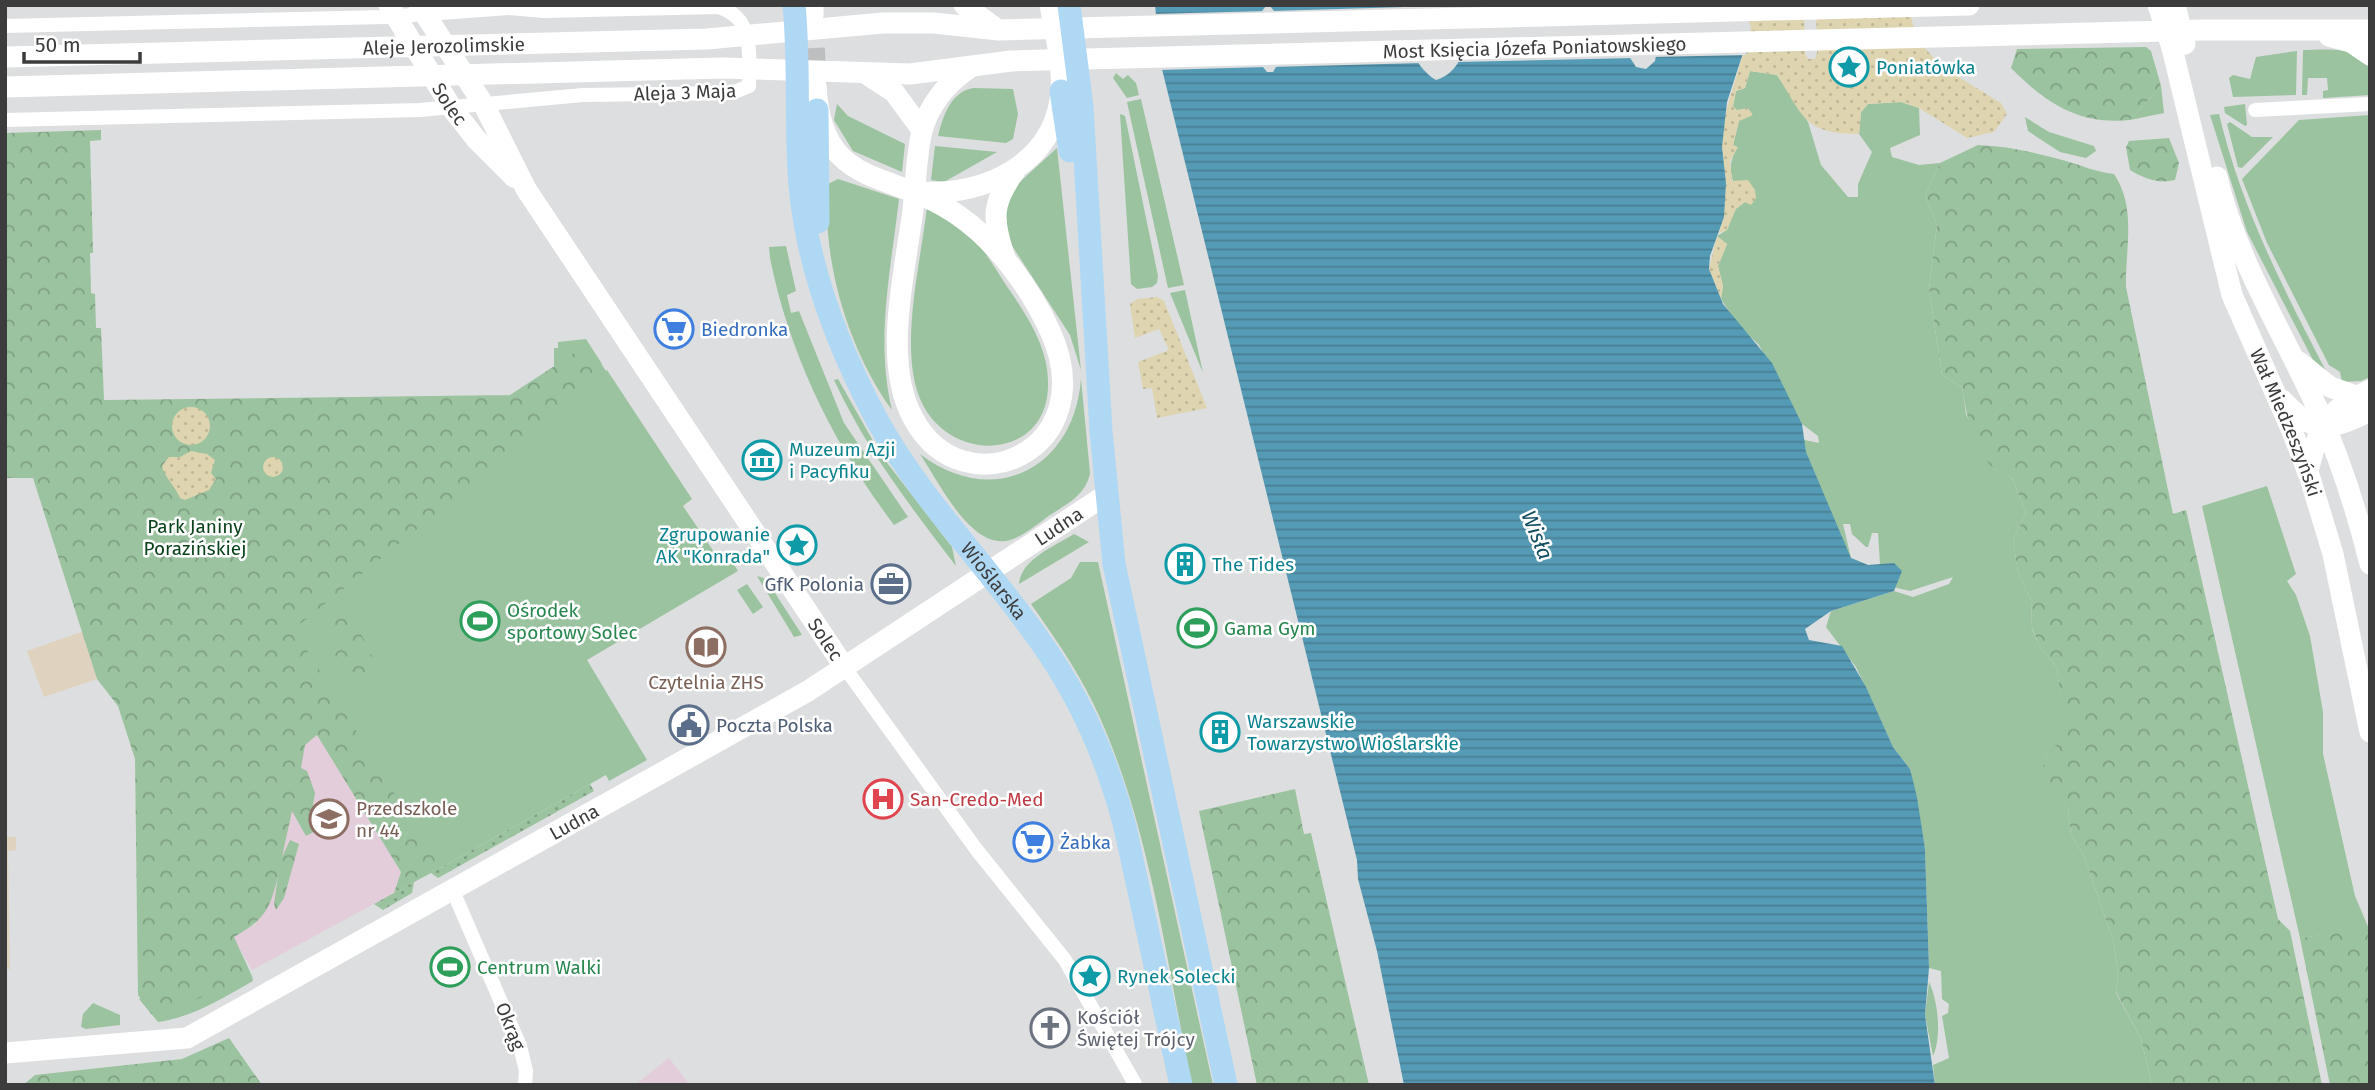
<svg xmlns="http://www.w3.org/2000/svg" width="2375" height="1090" font-family="'Fira Sans',sans-serif">
	<style>
		.industrial { fill: #dfd3bf }
		.education { fill: #e3cdda }
		.grass { fill: #9bc39f }
		.forest { fill: url(#forest-crowns) }
		.sand { fill: url(#sand-dots) }
		.garden { fill: url(#garden-dots) }
		.water { fill: url(#water-rules); fill-rule: evenodd }
		.pier { fill: #dddedf }
		.lines { fill: none; stroke-linecap: round; stroke-linejoin: round }
		.secondary-tunnel { stroke: #bdbebf; stroke-width: 21; stroke-dasharray: 21 10; stroke-linecap: butt }
		.street { stroke: #fff; stroke-width: 14 }
		.secondary { stroke: #fff; stroke-width: 21 }
		.primary { stroke: #afd8f5; stroke-width: 23 }
		.labels { text-anchor: middle; stroke-width: 5; stroke-linejoin: round; paint-order: stroke }
		.street-label { font-size: 19px; fill: #3c3c3d; stroke: #fff }
		.culture-label { font-size: 19px; fill: #0d838f; stroke: #fff; text-anchor: start }
		.shop-label { font-size: 19px; fill: #366cbe; stroke: #fff; text-anchor: start }
		.park-label { font-size: 19px; fill: #094119; stroke: #fff }
		.service-label { font-size: 19px; fill: #4e5e75; stroke: #fff; text-anchor: end }
		.leisure-label { font-size: 19px; fill: #27864d; stroke: #fff; text-anchor: start }
		.education-label { font-size: 19px; fill: #785e54; stroke: #fff }
		.health-label { font-size: 19px; fill: #be3a42; stroke: #fff; text-anchor: start }
		.worship-label { font-size: 19px; fill: #5b616d; stroke: #fff; text-anchor: start }
		.water-label { font-size: 21px; font-style: italic; fill: #124d61; stroke: #fff }
	</style>
	<defs>
		<pattern id="forest-crowns" width="20" height="18" patternUnits="userSpaceOnUse" patternTransform="scale(1.75)"><rect width="20" height="18" fill="#9bc39f"/><path d="M2 6a3 3 0 1 1 6 0M12 15a3 3 0 1 1 6 0" fill="none" stroke="#80a083"/></pattern>
		<pattern id="sand-dots" width="8" height="8" patternUnits="userSpaceOnUse" patternTransform="scale(1.75)"><rect width="8" height="8" fill="#ded5b0"/><path d="M2 2h.1M6 6h.1" fill="none" stroke="#bfb898" stroke-width="1.8" stroke-linecap="round"/></pattern>
		<pattern id="garden-dots" width="8" height="8" patternUnits="userSpaceOnUse" patternTransform="scale(1.75)"><rect width="8" height="8" fill="#9bc39f"/><path d="M2 2h.1M6 6h.1" fill="none" stroke="#80a083" stroke-width="1.8" stroke-linecap="round"/></pattern>
		<pattern id="water-rules" width="6" height="5" patternUnits="userSpaceOnUse" patternTransform="scale(1.75)"><rect width="6" height="5" fill="#559bb5"/><path d="M0 2.5h6" fill="none" stroke="#488094"/></pattern>
	</defs>
	<rect width="100%" height="100%" fill="#dddedf"/>
	<path class="industrial" d="M84 631 97 679 44 697 27 651Z
		M5 837H16V850L8 851 10 969H5Z"/>
	<path class="education" d="M317 735 401 872 394 893 252 970 233 937 256 924 305 745Z
		M669 1058 690 1085H635L655 1069Z"/>
	<path class="grass" d="M2303 50C2323 50 2356 45 2368 66 2372 73 2370 87 2370 95L2323 98V91L2328 90 2327 78H2308L2307 95H2302Z
		M2297 51 2296 95 2233 97 2229 78 2233 75 2250 79 2256 57Z
		M1750 71 1777 75 1808 122 1821 165 1848 197H1858V184L1872 152 1859 134 1861 112 1868 104 1901 102 1919 108 1920 135 1890 148 1892 157 1919 165 1940 163 1925 196 1937 225 1929 289 1942 375 1962 387 1966 414 1994 469 2012 478 2026 513 2013 540 2018 572 2031 600 2032 629 2039 645 2057 668 2065 737 2046 757 2042 775 2068 809 2071 835 2084 856 2114 943 2118 974 2116 993 2141 1039 2152 1085H1935L1933 1065 1949 1058 1942 1016 1948 1013 1949 1004 1942 999 1941 971 1929 968 1925 849 1910 769 1893 747 1856 667 1826 627 1831 611 1894 591 1913 597 1949 584 1953 577 1910 591 1893 587 1880 564 1878 533H1872L1868 547H1866L1852 534 1850 524H1843L1851 558 1868 565 1845 560 1800 439 1819 443 1818 436 1802 424 1759 345 1738 325 1721 299 1723 286 1718 266 1727 244 1717 236 1727 230 1735 209 1745 202C1732 183 1725 169 1737 148L1733 145 1739 121 1733 106 1736 91 1745 88Z
		M1116 73 1123 79 1128 75 1136 83 1139 95 1127 98 1113 78Z
		M2161 86 2164 113 2130 120Z
		M974 88 1013 89 1018 114 1013 139 1006 143 938 136C943 116 951 91 974 88Z
		M1141 99 1184 285 1168 288 1127 102Z
		M837 104 848 116 905 144 902 172 853 151 834 120Z
		M2245 104 2247 125 2245 126 2225 113 2224 107Z
		M1120 114 1125 116 1158 276 1157 283 1152 287 1137 289 1131 284Z
		M2219 114C2241 207 2283 288 2327 373L2313 360 2247 232 2210 115Z
		M2370 115V377L2361 381 2342 382 2340 372 2329 365 2267 243 2242 179 2299 120Z
		M2025 117 2049 132 2094 146 2096 151 2086 158 2060 152 2028 131Z
		M2230 122 2252 137H2273L2242 168 2238 167 2227 124Z
		M935 146 997 152 944 182 931 180Z
		M1057 148 1081 370 1070 335 1005 235 1003 203 1010 191Z
		M838 179 899 199C891 269 875 340 892 410 848 350 821 258 828 184Z
		M927 207C940 215 958 222 968 233 984 248 996 270 1008 288 1028 317 1049 349 1048 385 1048 465 937 466 916 387 902 335 921 260 927 207Z
		M786 246 796 291 787 295 791 313 799 311 844 423 908 517 894 525C834 445 790 357 770 258L769 247Z
		M1185 290 1203 373 1170 293Z
		M586 339 602 364 583 379H554V348H558V342Z
		M607 370 692 499 683 506 718 558 727 553 738 571 587 660 647 760 609 781 606 775 431 873 284 632Z
		M838 379 881 455 952 547 956 566C910 506 866 449 834 380Z
		M1081 379 1090 473C1086 495 1067 504 1050 515 1039 523 1026 534 1013 539 973 555 939 482 920 454 993 510 1074 469 1081 379Z
		M2267 486 2296 574 2287 581 2296 595 2310 636 2323 712V754L2355 896 2369 929 2300 938 2202 506Z
		M1074 534 1089 542 1019 584C1021 559 1055 546 1074 534Z
		M1080 562H1098L1213 1085H1192C1166 960 1149 818 1093 703 1076 668 1053 635 1031 604L1071 578Z
		M757 576 766 579 802 635 794 637Z
		M747 584 763 607 753 614 737 590Z
		M240 974 252 976 253 981C223 998 193 1017 158 1022L139 999Z
		M1929 982C1938 1000 1942 1037 1933 1056L1925 1015Z
		M93 1003 120 1015V1025L86 1029 81 1027 83 1014Z"/>
	<path class="forest" d="M2146 47 2151 51 2161 86 2130 120C2078 125 2046 103 2011 68L2017 49Z
		M101 130V140L90 141 93 253H90L91 293 95 294 96 328H101L104 400 510 395 588 344 608 374 294 629 440 868 394 893 401 872 317 735 305 745 301 768 307 771 315 793 313 805 331 814 335 821 306 836 292 811 282 857 290 840 299 844 284 898 276 910 274 904 278 876C270 910 264 920 234 937L252 976 215 993 151 1014 138 995 135 759 118 706 97 679 33 478H5V133Z
		M2169 138 2179 163 2175 180C2158 184 2145 179 2130 170L2126 147 2129 141Z
		M1978 145C2008 146 2037 153 2066 161 2083 166 2096 172 2114 174 2137 208 2125 249 2126 287L2173 514 2186 510 2278 919 2290 931 2322 1085H2152L2141 1039 2116 992 2118 974 2114 943 2084 856 2071 835 2068 809 2041 775 2046 757 2064 736 2057 668 2039 645 2032 628 2031 600 2018 572 2013 540 2026 513 2012 478C2006 475 1997 472 1992 467 1973 447 1966 413 1962 387L1942 375 1929 289 1937 225 1925 196 1940 163Z
		M348 615 354 620 376 664 374 673 365 679C339 677 329 651 330 628L337 618Z
		M1295 789 1304 834 1311 833 1369 1085H1257L1199 811Z
		M2370 928V1085H2330L2300 938Z
		M229 1038 262 1085H23L35 1075 182 1059Z"/>
	<path class="sand" d="M1804 5 1805 54 1808 59H1815L1817 53 1816 5 1910 10C1916 61 1963 78 2001 103L2007 114 1994 132 1967 138 1919 108 1901 102 1868 104 1861 112 1859 134C1804 134 1804 117 1777 75L1750 71 1745 88 1736 91 1733 106 1737 110 1748 108 1753 115 1739 121 1733 145 1738 147 1730 161 1732 181 1748 180 1755 190 1756 198 1751 205 1745 202 1736 209 1727 230 1719 233C1728 203 1723 177 1722 147 1721 114 1736 84 1743 52 1746 39 1742 22 1741 9Z
		M1717 236 1727 244 1718 266 1723 286 1721 299 1709 269Z
		M1157 297 1164 301 1207 408 1157 418 1152 388 1143 389 1138 362 1169 350 1159 329 1135 338 1130 304 1137 299Z
		M172 426a19 19 0 1 1 38 0a19 19 0 1 1-38 0Z
		M191 451 207 454 215 460 211 473 216 479 209 490 185 500 180 498C176 487 164 477 162 466L169 457H180Z
		M263 467a10 10 0 1 1 20 0a10 10 0 1 1-20 0Z"/>
	<path class="garden" d="M590 784 594 791 438 878 431 873Z
		M414 882 412 893 383 910 374 904Z"/>
	<path class="water" d="M1155 5H1402C1403 32 1412 66 1436 80 1464 73 1472 31 1474 5H1627V53L1636 67 1646 69 1655 61 1663 15 1744 50 1727 102 1722 147 1726 183 1724 217 1710 256 1709 269 1723 304 1772 363 1802 424 1806 452 1851 558 1868 565 1894 563 1902 571 1894 591 1831 611 1805 629 1809 640 1842 646 1866 687 1893 747 1910 769 1917 797 1925 849 1929 968 1925 1015 1935 1085H1404L1377 951 1358 879 1357 860 1161 65ZM1266 6H1270L1274 11 1276 67 1273 72H1267L1263 67 1262 11Z"/>
	<path class="pier" d="M1489 5H1631V52L1635 58 1457 62 1471 6Z
		M1405 7 1413 43 1422 63 1272 67 1271 11Z
		M1744 8 1751 27 1746 55 1652 57 1660 14Z
		M1266 11 1267 67 1159 70 1153 14Z"/>
	<g class="lines">
		<path class="secondary-tunnel" d="M813 17 816 85"/>
		<path class="street" d="M5 26 385 17 509 8 544 11 718 7C755 17 749 55 749 86L732 93 583 95 420 110 5 120
			M2255 110 2370 104
			M845 668 976 849 1065 960 1135 1084
			M453 891 520 1046 526 1071 525 1085"/>
		<g class="secondary">
			<path id="s1" d="M389 5 451 107 476 139 514 177"/>
			<path id="s2" d="M419 5 484 105 526 189 845 668"/>
			<path d="M964 5 994 27"/>
			<path id="s3" d="M2158 5 2172 48 2232 295 2292 431 2310 478 2333 554 2370 732"/>
			<path d="M2175 5 2185 44"/>
			<path d="M813 17V5"/>
			<path d="M2329 36 2351 42 2370 55"/>
			<path id="s4" d="M5 57 707 39 883 23H934L999 30 1969 5"/>
			<path d="M866 74 894 92 922 130"/>
			<path d="M816 85C821 193 893 168 959 216 997 242 1031 289 1050 331 1105 450 964 513 913 418 882 361 905 272 913 210 916 184 916 156 922 131 929 105 947 83 968 69"/>
			<path id="s5" d="M5 87 722 68 910 74 1011 61 2204 30H2370"/>
			<path d="M2217 177C2237 262 2284 333 2319 412 2341 461 2357 512 2370 564"/>
			<path d="M922 192C986 196 1055 163 1061 92 1063 65 1055 32 1050 5"/>
			<path d="M1005 258C993 220 990 205 1015 171"/>
			<path d="M2299 362 2330 387 2356 396"/>
			<path d="M2282 400C2315 435 2329 431 2370 411"/>
			<path d="M2308 472C2318 427 2327 409 2370 390"/>
			<path id="s6" d="M5 1053 187 1038 808 691 1107 494"/>
		</g>
		<g class="primary">
			<path id="s7" d="M794 5C800 65 795 125 800 185 807 266 839 349 877 420 921 500 988 566 1040 641 1080 697 1108 761 1125 827L1181 1085"/>
			<path d="M1069 5 1082 107 1101 431 1114 564 1226 1085"/>
			<path d="M1061 91 1070 151"/>
			<path d="M817 110 818 222"/>
		</g>
	</g>
	<defs>
		<g id="sight-ring" transform="scale(2.0125)"><circle r="9.5" fill="#fff" stroke="#0f9aa8" stroke-width="1.5"/><path d="M0-6L1.8-2.2L6-1.7L2.9 1.2L3.7 5.4L0 3.3L-3.7 5.4L-2.9 1.2L-6-1.7L-1.8-2.2Z" fill="#0f9aa8"/></g>
		<g id="supermarket-ring" transform="scale(2.0125)"><circle r="9.5" fill="#fff" stroke="#3f7fe0" stroke-width="1.5"/><path d="M-6-5.5h2.5l.6 2H6L4.5 2H-2.5L-4.4-4H-6ZM-1.5 3.2a1.3 1.3 0 1 0 .1 0ZM3 3.2a1.3 1.3 0 1 0 .1 0Z" fill="#3f7fe0"/></g>
		<g id="museum-ring" transform="scale(2.0125)"><circle r="9.5" fill="#fff" stroke="#0f9aa8" stroke-width="1.5"/><path d="M0-6L6-3V-2H-6V-3ZM-5-1h2V3h-2ZM-1-1h2V3h-2ZM3-1h2V3H3ZM-6 4H6V6H-6Z" fill="#0f9aa8"/></g>
		<g id="building-ring" transform="scale(2.0125)"><circle r="9.5" fill="#fff" stroke="#0f9aa8" stroke-width="1.5"/><path d="M-4-6H4V6H1V3H-1V6H-4ZM-2.5-4.3h1.7v1.8h-1.7ZM.8-4.3h1.7v1.8H.8ZM-2.5-1h1.7V.8h-1.7ZM.8-1h1.7V.8H.8Z" fill="#0f9aa8"/></g>
		<g id="office-ring" transform="scale(2.0125)"><circle r="9.5" fill="#fff" stroke="#5c6f8a" stroke-width="1.5"/><path d="M-6-3h4V-5.5h4V-3h4V5H-6ZM-1-4.5V-3h2v-1.5ZM-6 0V1H6V0Z" fill="#5c6f8a"/></g>
		<g id="stadium-ring" transform="scale(2.0125)"><circle r="9.5" fill="#fff" stroke="#2e9e5b" stroke-width="1.5"/><path d="M0-5a6.5 5 0 1 0 0 10a6.5 5 0 1 0 0-10ZM-3.5-1.8h7v3.6h-7Z" fill="#2e9e5b"/></g>
		<g id="library-ring" transform="scale(2.0125)"><circle r="9.5" fill="#fff" stroke="#8d6e63" stroke-width="1.5"/><path d="M-6-4Q-3-5.5-.7-3.5V5Q-3 3-6 4ZM6-4Q3-5.5 .7-3.5V5Q3 3 6 4Z" fill="#8d6e63"/></g>
		<g id="civic-ring" transform="scale(2.0125)"><circle r="9.5" fill="#fff" stroke="#5c6f8a" stroke-width="1.5"/><path d="M-.6-6.5H3V-4.5H.6V-3L4-1V1h2V6H-6V1h2V-1L-.6-3ZM-1.2 2.5V6h2.4V2.5Z" fill="#5c6f8a"/></g>
		<g id="hospital-ring" transform="scale(2.0125)"><circle r="9.5" fill="#fff" stroke="#e0444e" stroke-width="1.5"/><path d="M-5-5h3v3.5h4V-5h3V5h-3V1.5h-4V5h-3Z" fill="#e0444e"/></g>
		<g id="school-ring" transform="scale(2.0125)"><circle r="9.5" fill="#fff" stroke="#8d6e63" stroke-width="1.5"/><path d="M0-5L7-2L0 1L-7-2ZM-4 1L0 2.5L4 1V4Q0 6-4 4Z" fill="#8d6e63"/></g>
		<g id="church-ring" transform="scale(2.0125)"><circle r="9.5" fill="#fff" stroke="#6b7280" stroke-width="1.5"/><path d="M-1.2-6h2.4v3.5h3.3v2.4h-3.3V6h-2.4V-.1h-3.3v-2.4h3.3Z" fill="#6b7280"/></g>
	</defs>
	<g fill-rule="evenodd">
		<use href="#sight-ring" x="1849" y="67"/>
		<use href="#supermarket-ring" x="674" y="329"/>
		<use href="#museum-ring" x="762" y="460"/>
		<use href="#sight-ring" x="797" y="545"/>
		<use href="#building-ring" x="1185" y="564"/>
		<use href="#office-ring" x="891" y="584"/>
		<use href="#stadium-ring" x="480" y="621"/>
		<use href="#stadium-ring" x="1197" y="628"/>
		<use href="#library-ring" x="706" y="647"/>
		<use href="#civic-ring" x="689" y="725"/>
		<use href="#building-ring" x="1220" y="732"/>
		<use href="#hospital-ring" x="883" y="799"/>
		<use href="#school-ring" x="329" y="819"/>
		<use href="#supermarket-ring" x="1033" y="842"/>
		<use href="#stadium-ring" x="450" y="967"/>
		<use href="#sight-ring" x="1090" y="976"/>
		<use href="#church-ring" x="1050" y="1028"/>
	</g>
	<g class="labels">
		<g class="street-label">
			<text dy="7" stroke="none"><textPath href="#s4" startOffset="439">Aleje Jerozolimskie</textPath></text>
			<text dy="7" stroke="none"><textPath href="#s5" startOffset="1531">Most Księcia Józefa Poniatowskiego</textPath></text>
			<text transform="translate(685 92) rotate(-2)" y="7">Aleja 3 Maja</text>
			<text dy="7" stroke="none"><textPath href="#s1" startOffset="116">Solec</textPath></text>
			<text dy="7" stroke="none"><textPath href="#s3" startOffset="438">Wał Miedzeszyński</textPath></text>
			<text dy="7" stroke="none"><textPath href="#s6" startOffset="1194">Ludna</textPath></text>
			<text dy="7" stroke="none"><textPath href="#s7" startOffset="628">Wioślarska</textPath></text>
			<text dy="7" stroke="none"><textPath href="#s2" startOffset="754">Solec</textPath></text>
			<text dy="7" stroke="none"><textPath href="#s6" startOffset="626">Ludna</textPath></text>
			<text transform="translate(511 1026) rotate(68)" y="7">Okrąg</text>
		</g>
		<g class="culture-label">
			<text x="1876" y="74">Poniatówka</text>
			<text x="789" y="456">Muzeum Azji<tspan x="789" dy="22">i Pacyfiku</tspan></text>
			<text x="770" y="541" text-anchor="end">Zgrupowanie<tspan x="770" dy="22">AK "Konrada"</tspan></text>
			<text x="1212" y="571">The Tides</text>
			<text x="1247" y="728">Warszawskie<tspan x="1247" dy="22">Towarzystwo Wioślarskie</tspan></text>
			<text x="1117" y="983">Rynek Solecki</text>
		</g>
		<g class="shop-label">
			<text x="701" y="336">Biedronka</text>
			<text x="1060" y="849">Żabka</text>
		</g>
		<g class="park-label">
			<text x="195" y="533">Park Janiny<tspan x="195" dy="22">Porazińskiej</tspan></text>
		</g>
		<g class="service-label">
			<text x="864" y="591">GfK Polonia</text>
			<text x="716" y="732" text-anchor="start">Poczta Polska</text>
		</g>
		<g class="leisure-label">
			<text x="507" y="617">Ośrodek<tspan x="507" dy="22">sportowy Solec</tspan></text>
			<text x="1224" y="635">Gama Gym</text>
			<text x="477" y="974">Centrum Walki</text>
		</g>
		<g class="education-label">
			<text x="706" y="689">Czytelnia ZHS</text>
			<text x="356" y="815" text-anchor="start">Przedszkole<tspan x="356" dy="22">nr 44</tspan></text>
		</g>
		<g class="health-label">
			<text x="910" y="806">San-Credo-Med</text>
		</g>
		<g class="worship-label">
			<text x="1077" y="1024">Kościół<tspan x="1077" dy="22">Świętej Trójcy</tspan></text>
		</g>
		<g class="water-label">
			<text transform="translate(1537 535) rotate(68)" y="7">Wisła</text>
		</g>
	</g>
	<rect width="2375" height="1090" fill="none" stroke="#3c3c3d" stroke-width="14"/>
	<path d="M24 52v10h116v-10" fill="none" stroke="#3c3c3d" stroke-width="3.5"/>
	<text x="35" y="52" font-size="21" fill="#3c3c3d" stroke="#ffffff" stroke-width="5" paint-order="stroke">50 m</text>
</svg>
